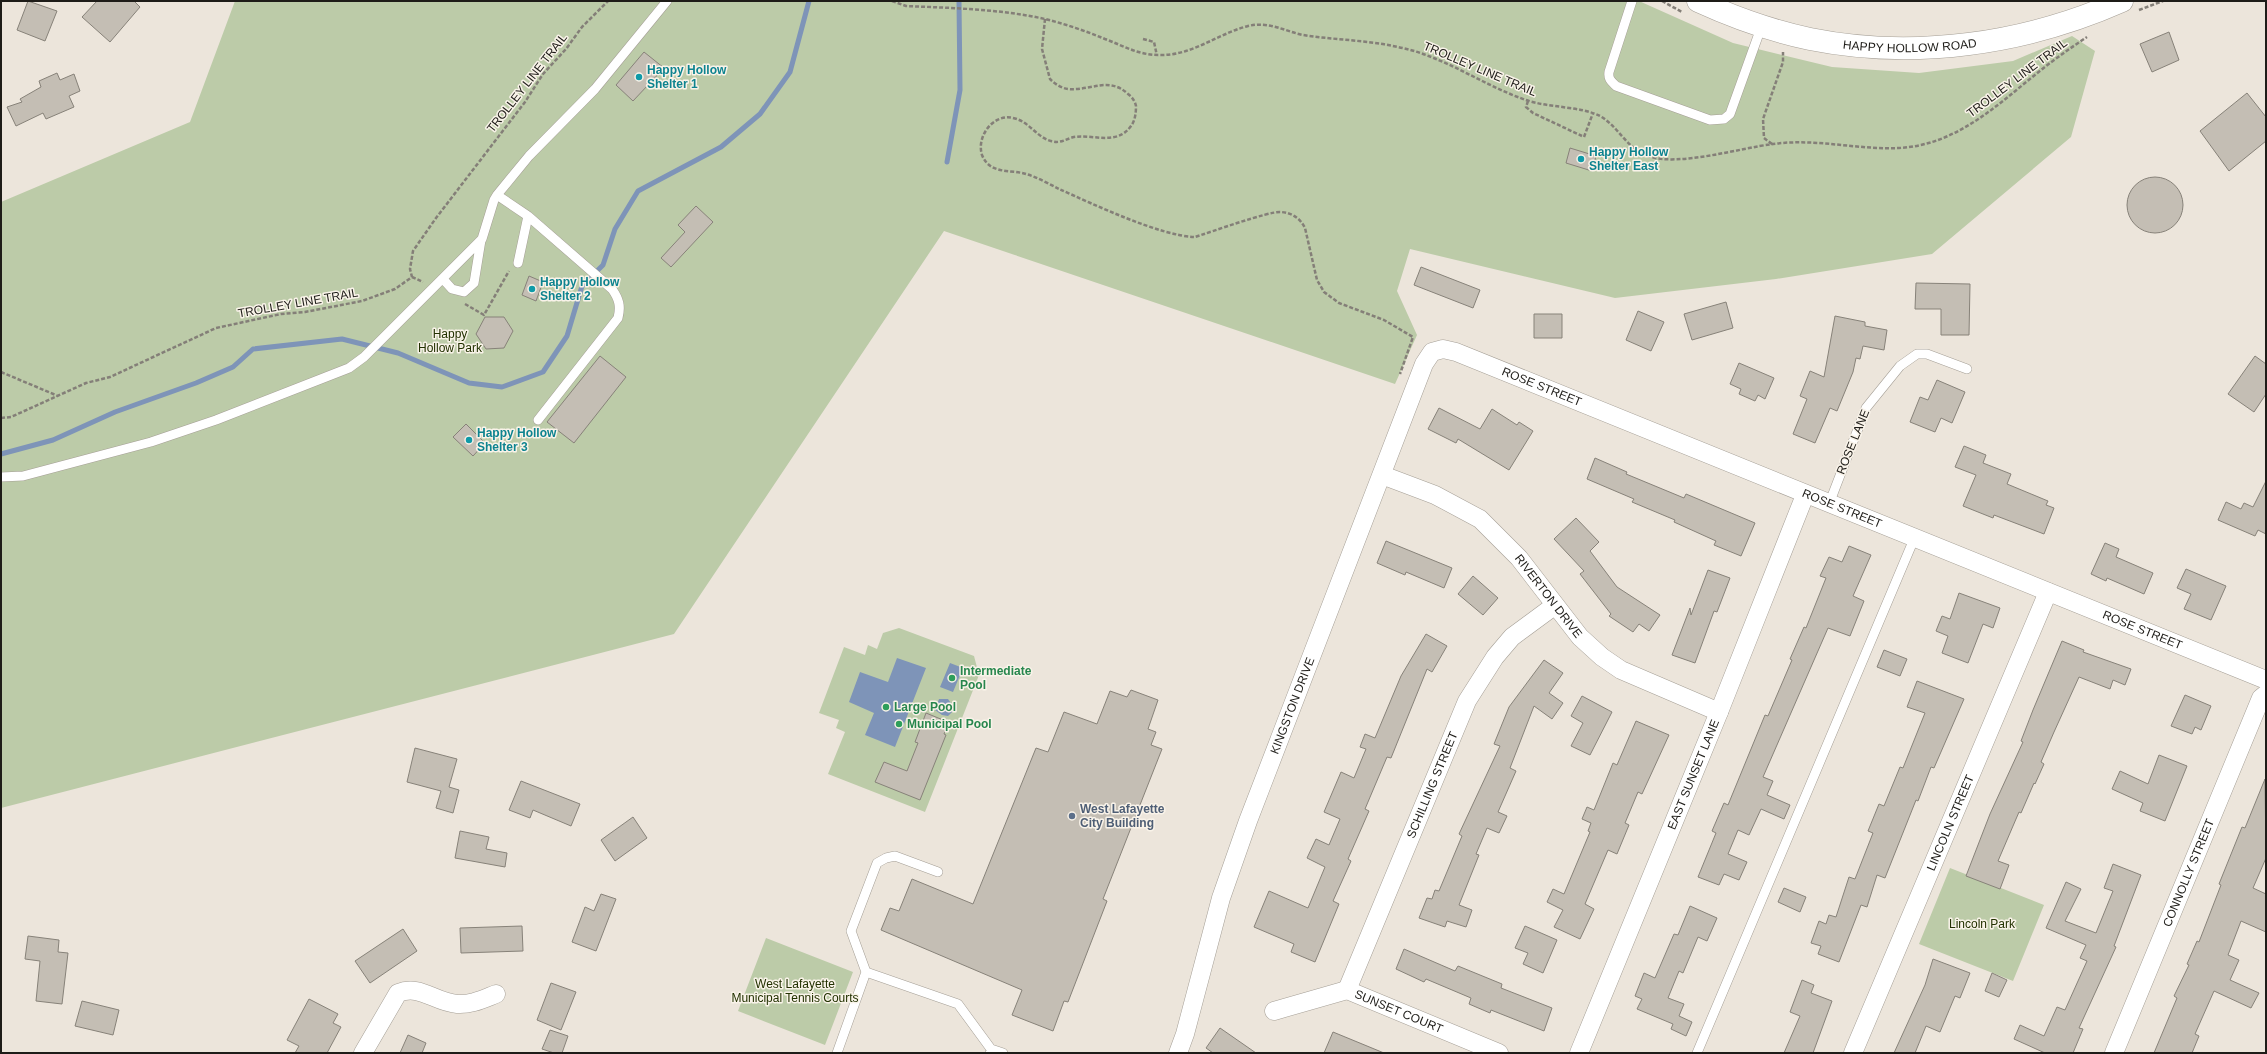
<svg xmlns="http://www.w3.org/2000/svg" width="2267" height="1054" font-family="Helvetica,sans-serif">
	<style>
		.green { fill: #bccba8 }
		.water { fill: #7e94b8 }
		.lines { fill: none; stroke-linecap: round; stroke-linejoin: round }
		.stream { stroke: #7e94b8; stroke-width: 5 }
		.building { fill: #c4beb4; stroke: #878279 }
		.service-casing { stroke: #a59f96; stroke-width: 10 }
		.minor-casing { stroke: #a59f96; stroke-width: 19 }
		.secondary-casing { stroke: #a59f96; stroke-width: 23 }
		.path { stroke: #847f78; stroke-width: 2.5; stroke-dasharray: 4 2; stroke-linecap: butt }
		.service { stroke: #fff; stroke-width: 9 }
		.minor { stroke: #fff; stroke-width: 18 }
		.secondary { stroke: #fff; stroke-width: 22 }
		.culture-dot { fill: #0f9aa8; stroke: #f9f3e9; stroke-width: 1.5 }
		.leisure-dot { fill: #2e9e5b; stroke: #f9f3e9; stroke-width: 1.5 }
		.service-dot { fill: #5c6f8a; stroke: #f9f3e9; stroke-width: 1.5 }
		.labels { text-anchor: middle; stroke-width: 3; stroke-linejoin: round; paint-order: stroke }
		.street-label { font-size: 12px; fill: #1e1c18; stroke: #f9f3e9 }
		.culture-label { font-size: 12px; font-weight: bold; fill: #0d838f; stroke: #f9f3e9; text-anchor: start }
		.park-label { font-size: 12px; fill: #223101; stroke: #f9f3e9 }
		.leisure-label { font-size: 12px; font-weight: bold; fill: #27864d; stroke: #f9f3e9; text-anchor: start }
		.service-label { font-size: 12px; font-weight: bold; fill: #4e5e75; stroke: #f9f3e9; text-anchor: start }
	</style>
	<rect width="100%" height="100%" fill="#ece5db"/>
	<path class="green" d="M235 1H1639L1733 43 1832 67 1919 73 2013 61 2072 36 2095 51 2071 137 1932 254 1776 279 1615 298 1410 249 1397 291 1417 335 1395 384 944 231 674 634 1 808V202L190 122Z
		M899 628 974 656 979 675 925 812 828 774 845 732 836 728 839 720 819 713 844 647 865 655 868 645 877 649 883 633Z
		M1950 868 2044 905 2013 981 1919 944Z
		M766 938 853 972 825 1045 738 1011Z"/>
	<path class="water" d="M897 658 926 668 895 747 865 735 874 713 849 702 860 672 888 682Z
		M950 663 963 668 953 692 940 687Z
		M939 699H948L953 706V711L948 716 942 715 935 710Z"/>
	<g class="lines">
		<path class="stream" d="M947 162 960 90 959 1
			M1 454 53 440 115 412 196 383 233 367 253 349 342 339 398 353 469 383 502 387 543 372 567 336 582 286 603 265 615 229 638 191 721 147 760 114 790 72 809 1"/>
	</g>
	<path class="building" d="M28 1 57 11 45 41 17 30Z
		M97 1H134L140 7 110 42 82 17Z
		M2169 32 2179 60 2152 72 2140 44Z
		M644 52 664 68 633 101 616 85Z
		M57 73 60 80 74 74 80 91 69 96 74 107 46 119 43 113 16 126 7 107 22 102 20 99 41 87 39 81Z
		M2247 93 2266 117V141L2229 171 2200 131Z
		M1570 148 1596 156 1592 171 1566 163Z
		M2127 205a28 28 0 1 1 56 0a28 28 0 1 1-56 0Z
		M696 206 713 222 671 267 661 258 685 232 678 225Z
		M1421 267 1480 290 1473 308 1414 285Z
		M529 276 543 282 536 301 522 295Z
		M1916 283 1970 284 1969 335H1941V309H1915Z
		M1726 302 1733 328 1692 340 1684 314Z
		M1638 311 1664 322 1651 351 1626 340Z
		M1534 314H1562V338H1534Z
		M1835 316 1865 322V326L1887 330 1884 350 1863 346 1860 359 1856 358 1853 372 1837 411 1830 408 1815 443 1793 434 1807 399 1800 396 1810 371 1824 377Z
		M485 317H504L513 331 504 348 486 349 476 334Z
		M600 356 626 377 574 443 547 422Z
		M2255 356 2266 364V394L2254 412 2228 394Z
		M1739 363 1774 378 1765 399 1758 395 1755 401 1739 394 1741 389 1730 384Z
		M1937 380 1965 392 1952 423 1941 418 1935 432 1910 422 1920 397 1928 400Z
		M1439 408 1480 429 1492 409 1517 425 1519 422 1533 431 1509 470 1458 439 1456 443 1428 429Z
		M466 424 485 443 473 456 453 437Z
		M1964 446 1986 455 1983 463 2011 474 2007 484 2048 501 2046 505 2054 508 2044 534 1994 515 1993 518 1963 506 1976 475 1955 467Z
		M1595 458 1627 472 1626 474 1684 498 1686 494 1755 523 1741 556 1714 545 1716 541 1674 522 1675 520 1632 502 1634 499 1587 479Z
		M2266 481V534L2258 530 2255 536 2218 520 2226 502 2241 509 2244 503 2253 507Z
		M1576 518 1599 542 1590 551 1617 587 1660 615 1649 631 1639 624 1633 632 1609 616 1611 614 1580 574 1584 571 1554 539Z
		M1386 541 1452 568 1444 588 1406 572 1405 575 1377 563Z
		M2105 543 2119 549 2116 557 2153 573 2144 594 2107 578 2106 581 2091 574Z
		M1849 546 1871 555 1853 596 1864 601 1850 636 1828 628 1763 777 1773 781 1767 795 1790 805 1784 819 1761 809 1749 835 1738 830 1728 854 1747 862 1739 880 1724 874 1719 885 1698 877 1716 833 1712 831 1724 803 1728 805 1765 715 1768 716 1792 660 1790 659 1804 627 1806 628 1826 578 1820 576 1829 557 1842 562Z
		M2186 569 2226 586 2211 620 2184 609 2191 594 2177 588Z
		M1708 570 1730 578 1717 612 1714 611 1695 663 1672 655 1690 608 1691 615Z
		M1473 576 1498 598 1483 615 1458 594Z
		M1959 593 2000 608 1993 628 1983 624 1968 663 1942 653 1948 636 1936 631 1942 616 1950 619Z
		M1426 634 1447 646 1432 672 1427 669 1391 758 1387 757 1365 809 1369 811 1348 859 1351 861 1333 901 1339 904 1315 962 1291 952 1294 944 1254 927 1269 891 1308 908 1325 867 1307 858 1316 839 1329 845 1340 819 1324 812 1341 772 1354 778 1366 749 1360 747 1365 734 1375 738 1401 676Z
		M2062 641 2084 650 2083 652 2131 669 2125 685 2113 680 2110 689 2079 677 2054 732 2041 762 2044 764 2035 784 2034 783 2021 813 2019 812 1998 861 2009 865 2000 889 1966 876 1990 814 2023 742 2021 741 2033 710Z
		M1884 650 1907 659 1900 676 1877 667Z
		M1544 660 1563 673 1549 693 1563 703 1552 719 1534 706 1510 768 1516 771 1498 812 1507 816 1499 833 1487 828 1476 854 1479 855 1459 905 1472 910 1466 927 1447 921 1445 927 1419 918 1427 898 1432 899 1435 890 1439 891 1462 836 1459 834 1500 746 1494 744 1509 707Z
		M1917 681 1964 699 1934 768 1931 767 1918 801 1916 800 1885 878 1877 875 1867 907 1861 905 1839 962 1818 954 1821 946 1811 943 1819 921 1826 924 1829 915 1836 917 1849 877 1855 879 1873 833 1868 831 1879 804 1884 806 1900 767 1903 768 1925 713 1907 707Z
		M1131 690 1158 700 1148 729 1156 732 1151 745 1162 749 1103 899 1107 901 1068 1002 1064 1001 1053 1031 1012 1015 1022 990 881 930 890 908 899 911 912 879 973 904 1036 748 1048 752 1064 712 1097 724 1110 691 1127 697Z
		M2185 695 2211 706 2201 730 2195 727 2192 734 2171 726Z
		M1582 696 1612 712 1590 755 1571 746 1583 723 1571 716Z
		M926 713 948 722 944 734 946 735 920 800 875 782 884 762 907 771 918 743 915 742Z
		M1636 721 1669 735 1642 794 1638 792 1625 823 1629 825 1617 854 1608 850 1585 904 1594 909 1580 939 1554 927 1563 910 1547 902 1553 889 1564 894 1590 832 1588 831 1591 823 1582 819 1587 807 1594 810 1613 763 1617 765Z
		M415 748 457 759 449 787 459 790 453 813 436 808 441 791 407 782Z
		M2159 755 2187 766 2165 821 2140 811 2143 803 2112 789 2120 771 2148 784Z
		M2265 779 2266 858 2253 888 2266 894V932L2241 921 2228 955 2239 960 2230 980 2259 993 2251 1008 2214 991 2195 1034 2199 1036 2192 1053H2154L2177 998 2174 996 2189 965 2187 964 2197 941 2199 942 2221 885 2219 884 2242 827 2245 828Z
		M521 781 580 804 571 826 533 810 530 818 509 810Z
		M633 817 647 838 615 861 601 840Z
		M460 831 489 837 486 849 507 853 505 867 455 858Z
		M2113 864 2141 875 2114 946 2116 947 2079 1028 2083 1029 2073 1053H2045L2014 1039 2020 1025 2044 1036 2057 1007 2065 1010 2087 961 2080 958 2086 945 2046 928 2066 882 2081 889 2065 921 2096 933 2113 891 2104 888Z
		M1784 888 1806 897 1800 912 1778 902Z
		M601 894 616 899 596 951 572 942 585 907 594 911Z
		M1690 906 1717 918 1707 941 1698 937 1683 973 1679 971 1668 998 1684 1004 1679 1016 1692 1022 1686 1036 1671 1029 1673 1024 1637 1009 1642 999 1635 996 1644 973 1655 978 1674 934 1678 935Z
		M522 926 523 951 461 953 460 928Z
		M1525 926 1557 940 1543 973 1523 964 1528 953 1515 948Z
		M403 929 417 951 370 983 355 961Z
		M28 936 59 940 58 952 68 953 62 1004 36 1001 40 961 25 959Z
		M1404 949 1455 971 1458 966 1502 984 1501 988 1552 1008 1544 1031 1491 1010 1490 1013 1469 1004 1471 998 1426 979 1424 982 1396 969Z
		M1933 959 1970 973 1960 998 1955 996 1940 1032 1926 1026 1915 1053H1894L1925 985Z
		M1992 973 2007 980 1999 997 1985 991Z
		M1802 980 1814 985 1811 993 1832 1001 1813 1053H1784L1800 1016 1790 1012Z
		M551 983 576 992 561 1030 537 1020Z
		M309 999 338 1014 333 1023 341 1027 327 1053H295L299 1046 287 1040Z
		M82 1001 119 1010 113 1035 75 1026Z
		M1220 1028 1256 1053H1213L1206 1048Z
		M550 1030 568 1036 562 1053H554L542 1049Z
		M1333 1032 1384 1053H1324Z
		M408 1035 426 1043 422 1053H400Z"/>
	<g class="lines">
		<g class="service-casing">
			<path id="service" d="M1632 1 1609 72C1608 79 1611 81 1616 86L1710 120 1724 119 1730 114 1762 25
				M497 195 528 216 518 263
				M528 216 612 289C619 299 621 306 618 318L538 420
				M443 279 452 289 464 292 474 283 481 240
				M1 477 23 476 151 442 216 420 349 368 364 357 482 239 494 200 497 195 529 156 595 89 667 1
				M1829 504 1866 408 1900 366 1917 354H1927L1967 369
				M866 972 851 931 877 863 886 858 895 856 938 872
				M837 1053 866 972 958 1004 991 1049
				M990 1053 991 1049 1003 1053
				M1697 1053 1914 539"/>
		</g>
		<g class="minor-casing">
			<g id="minor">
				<path id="s1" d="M1382 475 1435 495 1480 519 1519 558 1580 637 1602 657 1621 670 1719 712"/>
				<path id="s2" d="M1347 990 1467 701 1495 657 1512 637 1554 606"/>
				<path id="s3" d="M1274 1011 1347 990 1499 1053"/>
				<path d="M363 1053 398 993C420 984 434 1002 457 1004 471 1005 483 999 496 994"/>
				<path id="s4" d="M1178 1053 1185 1034 1221 898 1248 821 1424 364 1432 352 1443 349 1456 352 2266 680"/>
				<path id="s5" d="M1579 1053 1719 712 1805 495"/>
				<path id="s6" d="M1853 1053 2048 592"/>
				<path id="s7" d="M2114 1053 2261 698 2266 694"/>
			</g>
		</g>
		<g class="secondary-casing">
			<g id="secondary">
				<path id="s8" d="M1698 1C1733 17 1772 31 1810 39 1914 60 2025 44 2122 1"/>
			</g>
		</g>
		<path class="path" d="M892 1 906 6C952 8 1000 9 1045 19 1065 24 1086 31 1105 39 1124 46 1138 55 1159 55 1192 56 1217 34 1248 26 1269 21 1284 31 1303 35 1335 40 1367 40 1398 47 1444 56 1482 85 1526 100 1549 108 1580 106 1600 116 1618 126 1627 149 1648 156 1678 167 1740 148 1773 144 1816 138 1857 150 1899 148 1955 145 1994 108 2036 74 2052 61 2069 49 2087 37
			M1662 1 1682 12
			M2139 10 2163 1
			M1045 19 1042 49 1050 79C1055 84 1061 88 1068 89 1091 91 1109 76 1128 94 1132 97 1135 101 1136 106 1136 113 1135 121 1131 126 1117 146 1093 134 1074 137 1066 139 1060 144 1051 141 1036 137 1029 121 1013 118 994 113 976 136 982 155 990 175 1010 169 1026 174 1037 177 1049 184 1059 189 1093 204 1160 236 1195 237 1211 232 1269 211 1281 212 1292 213 1300 218 1305 228L1317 280 1324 292 1339 303 1384 320 1413 337 1400 374
			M1143 39 1154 42 1157 56
			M1528 101 1526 107 1533 113 1582 136
			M1584 137 1593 113
			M1772 144 1764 138 1763 119 1783 62V52
			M412 277 423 282
			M465 304 484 315 509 271
			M1 372 58 396
			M1 418 11 417 86 383 110 377 216 328 281 314 305 312 362 301 395 289 412 277 410 269 413 251 436 218 525 102 543 74 566 49 582 27 608 1"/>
		<use href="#service" class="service"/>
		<use href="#minor" class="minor"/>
		<use href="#secondary" class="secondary"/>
	</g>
	<g class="culture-dot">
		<circle cx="639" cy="77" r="4"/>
		<circle cx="1581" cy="159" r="4"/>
		<circle cx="532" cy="289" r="4"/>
		<circle cx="469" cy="440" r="4"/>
	</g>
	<g class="leisure-dot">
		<circle cx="952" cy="678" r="4"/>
		<circle cx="886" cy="707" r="4"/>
		<circle cx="899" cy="724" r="4"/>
	</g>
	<circle class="service-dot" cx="1072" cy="816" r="4"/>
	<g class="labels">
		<g class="street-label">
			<text dy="4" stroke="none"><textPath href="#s8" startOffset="219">HAPPY HOLLOW ROAD</textPath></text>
			<text transform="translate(1480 69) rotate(23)" y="4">TROLLEY LINE TRAIL</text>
			<text transform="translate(2017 78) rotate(-37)" y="4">TROLLEY LINE TRAIL</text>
			<text transform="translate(527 83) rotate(-52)" y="4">TROLLEY LINE TRAIL</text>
			<text transform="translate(298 303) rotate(-10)" y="4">TROLLEY LINE TRAIL</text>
			<text dy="4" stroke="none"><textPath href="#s4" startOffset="864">ROSE STREET</textPath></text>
			<text transform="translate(1853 442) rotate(-68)" y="4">ROSE LANE</text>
			<text dy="4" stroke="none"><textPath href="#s4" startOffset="1188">ROSE STREET</textPath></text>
			<text dy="4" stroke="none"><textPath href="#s1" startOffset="211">RIVERTON DRIVE</textPath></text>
			<text dy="4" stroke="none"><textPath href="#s4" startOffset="1512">ROSE STREET</textPath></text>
			<text dy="4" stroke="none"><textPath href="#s4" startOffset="366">KINGSTON DRIVE</textPath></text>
			<text dy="4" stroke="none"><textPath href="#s5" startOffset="301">EAST SUNSET LANE</textPath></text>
			<text dy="4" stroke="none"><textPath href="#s2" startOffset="222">SCHILLING STREET</textPath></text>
			<text dy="4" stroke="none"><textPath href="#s6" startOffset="250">LINCOLN STREET</textPath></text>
			<text dy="4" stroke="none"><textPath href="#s7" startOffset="195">CONNOLLY STREET</textPath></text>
			<text dy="4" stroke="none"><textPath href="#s3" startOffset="132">SUNSET COURT</textPath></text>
		</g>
		<g class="culture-label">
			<text x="647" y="74">Happy Hollow<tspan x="647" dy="14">Shelter 1</tspan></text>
			<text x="1589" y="156">Happy Hollow<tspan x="1589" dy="14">Shelter East</tspan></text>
			<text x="540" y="286">Happy Hollow<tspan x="540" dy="14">Shelter 2</tspan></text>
			<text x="477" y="437">Happy Hollow<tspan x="477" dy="14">Shelter 3</tspan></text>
		</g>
		<g class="park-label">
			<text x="450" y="338">Happy<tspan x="450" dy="14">Hollow Park</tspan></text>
			<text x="1982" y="928">Lincoln Park</text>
			<text x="795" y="988">West Lafayette<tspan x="795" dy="14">Municipal Tennis Courts</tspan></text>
		</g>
		<g class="leisure-label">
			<text x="960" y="675">Intermediate<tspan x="960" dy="14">Pool</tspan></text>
			<text x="894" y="711">Large Pool</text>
			<text x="907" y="728">Municipal Pool</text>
		</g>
		<g class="service-label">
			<text x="1080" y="813">West Lafayette<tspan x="1080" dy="14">City Building</tspan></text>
		</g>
	</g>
	<rect width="2267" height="1054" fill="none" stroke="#1e1c18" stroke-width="4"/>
</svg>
